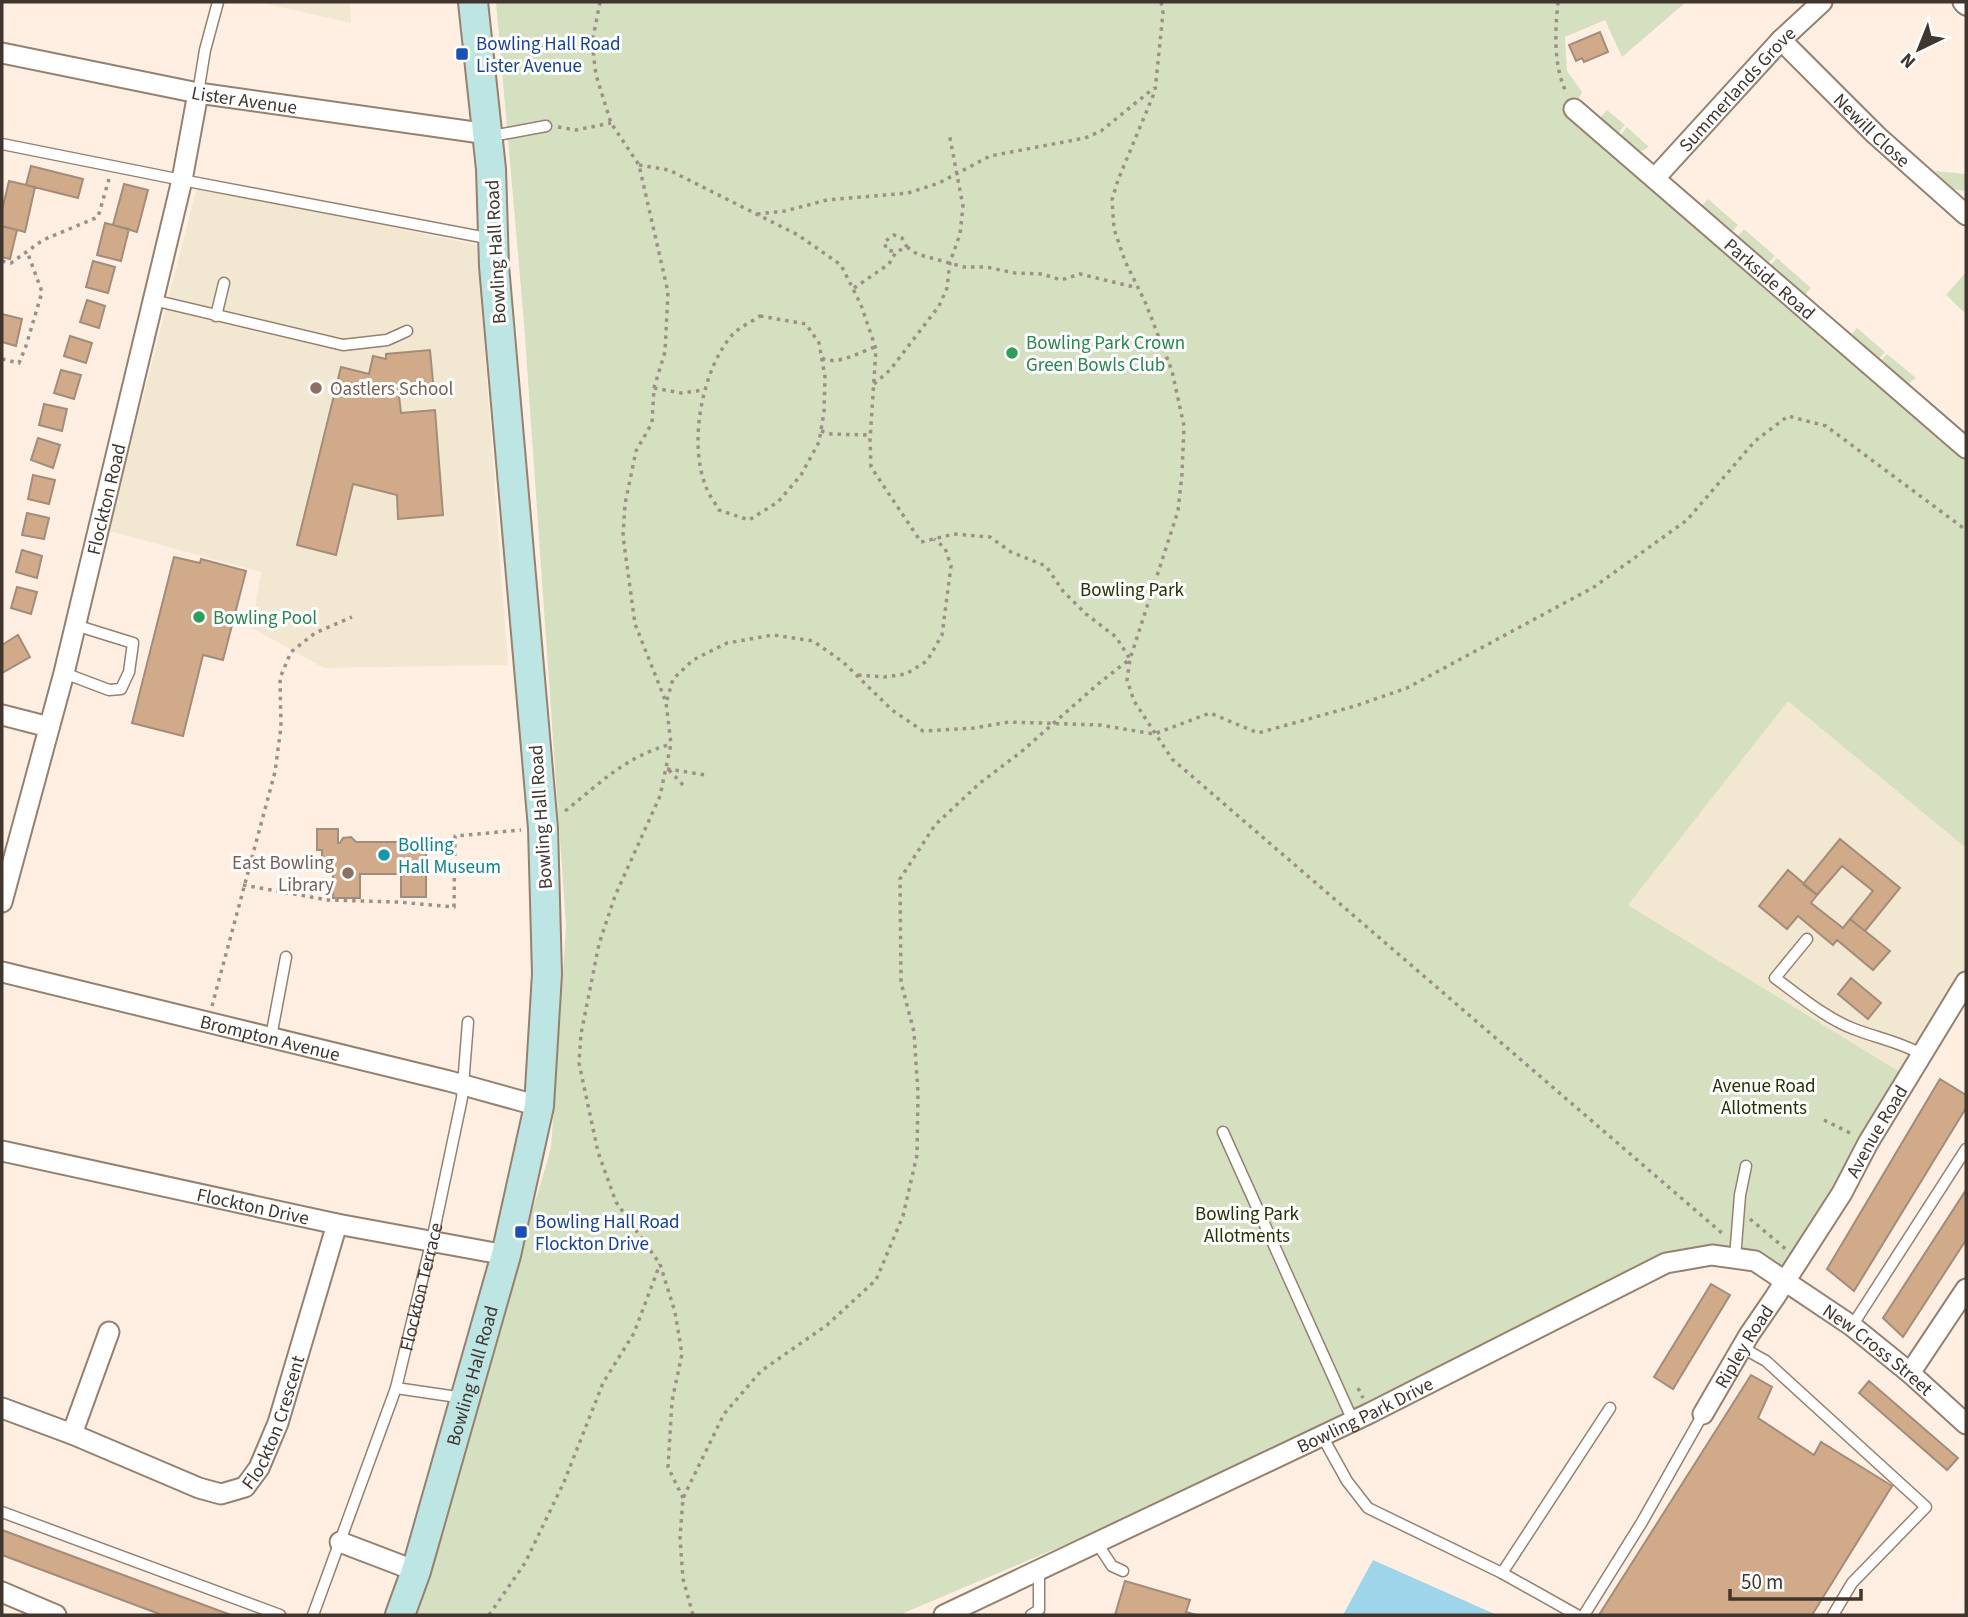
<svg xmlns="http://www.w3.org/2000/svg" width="1968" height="1617" font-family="'Source Sans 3',sans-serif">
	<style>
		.education { fill: #f2e8d2 }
		.green { fill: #d4e0c0 }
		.water { fill: #9fd5eb }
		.building { fill: #d1aa8a; stroke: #a38c79; stroke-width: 2 }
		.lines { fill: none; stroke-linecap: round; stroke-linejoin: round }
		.lane-casing { stroke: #97806e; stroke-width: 13 }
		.street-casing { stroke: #97806e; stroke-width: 23 }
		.secondary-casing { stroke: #97806e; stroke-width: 32 }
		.path { stroke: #9d9086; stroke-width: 3.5; stroke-dasharray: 3.5 5; stroke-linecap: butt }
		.lane { stroke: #fff; stroke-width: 10 }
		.street { stroke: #fff; stroke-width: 19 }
		.secondary { stroke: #bce5e4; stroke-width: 28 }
		.transit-dot { fill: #1a4fb4; stroke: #fff; stroke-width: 2.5 }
		.leisure-dot { fill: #2e9e5b; stroke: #fff; stroke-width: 2.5 }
		.education-dot { fill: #8d6e63; stroke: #fff; stroke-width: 2.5 }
		.culture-dot { fill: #0f9aa8; stroke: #fff; stroke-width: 2.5 }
		.labels { text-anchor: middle; stroke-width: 6; stroke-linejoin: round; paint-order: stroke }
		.transit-label { font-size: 19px; fill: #164399; stroke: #fff; text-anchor: start }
		.street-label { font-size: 19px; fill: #40362e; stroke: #fff }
		.leisure-label { font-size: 19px; fill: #27864d; stroke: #fff; text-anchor: start }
		.education-label { font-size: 19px; fill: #785e54; stroke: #fff; text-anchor: start }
		.park-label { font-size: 19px; fill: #243200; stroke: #fff }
		.culture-label { font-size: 19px; fill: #0d838f; stroke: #fff; text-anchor: start }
	</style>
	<rect width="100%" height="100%" fill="#ffefe3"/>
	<path class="education" d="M258 2H350L351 23Z
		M197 186 477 245 508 665 324 668 252 628 261 572 109 531Z
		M1788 700 1966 848V982L1908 1077 1628 905Z"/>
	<path class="green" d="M496 2H1686L1622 57 1605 20 1565 37 1567 71 1582 92 1574 109 1966 448V848L1788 701 1628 905 1908 1077 1786 1280 1754 1261 1666 1263 1322 1436 899 1615H413L551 1148 566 926 524 323Z
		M1607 110 1625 125 1617 135 1598 120Z
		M1627 127 1649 147 1642 151 1634 149 1619 137Z
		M1935 171 1966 174V191L1952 189Z
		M1708 199 1738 225 1733 231 1702 205Z
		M1744 229 1775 256 1769 262 1738 236Z
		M1777 258 1811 288 1805 295 1771 265Z
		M1966 272V314L1946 295Z
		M1857 328 1885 352 1879 359 1852 334Z
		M1887 354 1916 378 1908 384 1881 360Z"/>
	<path class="water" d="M1373 1560 1497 1615H1343Z"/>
	<path class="building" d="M1600 32 1608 52 1584 62 1582 58 1576 61 1569 45Z
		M31 166 83 179 78 198 26 185Z
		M9 181 35 187 25 232 2 226V210Z
		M124 184 148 190 137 232 113 225Z
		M105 223 129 229 121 261 97 255Z
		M2 226 17 230 10 259 2 257Z
		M93 261 115 267 108 293 86 287Z
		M87 300 105 306 99 328 80 322Z
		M2 314 22 319 16 346 2 342Z
		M70 336 92 343 86 363 64 356Z
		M430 350 434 393 399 396 401 413 435 410 443 515 398 519 397 495 353 484 336 555 297 545 341 367 369 374 373 356 386 359V354Z
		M61 370 81 375 74 399 54 393Z
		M44 404 67 409 62 431 39 425Z
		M38 438 60 445 53 468 31 460Z
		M33 475 55 480 49 504 28 499Z
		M27 513 49 518 44 539 22 535Z
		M22 550 42 556 37 578 16 572Z
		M174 557 200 563 201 559 246 571 223 660 203 655 183 736 132 723Z
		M17 587 37 592 31 614 11 608Z
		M18 635 30 657 2 673V645Z
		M317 829H338V843H340L343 838 351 837 356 842H426V897H401V874H360V898H333V866H322V850H317Z
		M1840 839 1900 888 1865 931 1850 919 1873 891 1842 866 1817 895 1803 884Z
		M1788 870 1817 895 1811 903 1843 928 1850 919 1890 951 1873 970 1837 940 1833 945 1798 916 1787 929 1759 906Z
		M1851 978 1881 1003 1868 1019 1838 994Z
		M1940 1079 1966 1095V1108L1854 1291 1827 1269Z
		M1966 1190V1240L1903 1337 1883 1318Z
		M1711 1284 1730 1295 1673 1389 1654 1377Z
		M1751 1375 1772 1387 1758 1418 1814 1455 1821 1442 1892 1486 1812 1615H1599Z
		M1869 1381 1958 1458 1947 1470 1859 1393Z
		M2 1530 231 1615H162L2 1555Z
		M1125 1581 1190 1600 1186 1612 1197 1615H1115Z"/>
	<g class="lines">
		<g class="lane-casing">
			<g id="lane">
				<path d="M198 93 205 50 218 2"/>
				<path d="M488 134H503L546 126"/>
				<path d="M2 144 182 180 492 239"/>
				<path d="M153 300 343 345 387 340 407 331"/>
				<path d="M216 316 224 283"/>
				<path d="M64 673 109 690 121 689 129 672 133 643 75 625"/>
				<path d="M1807 939 1775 978C1800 996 1825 1018 1854 1029 1877 1038 1900 1042 1921 1054"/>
				<path d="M271 1037 286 957"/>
				<path d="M1223 1132 1353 1421"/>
				<path d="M1735 1258 1740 1195 1746 1166"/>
				<path d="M1852 1326 1966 1149"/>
				<path d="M1741 1347 1766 1361 1926 1507 1852 1583 1833 1615"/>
				<path d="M396 1388 464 1398"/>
				<path d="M1322 1436 1347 1481 1368 1508 1502 1573 1577 1615"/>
				<path d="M2 1512 280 1615"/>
				<path d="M1097 1543 1112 1566 1123 1571"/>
				<path d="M1502 1573 1610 1408"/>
				<path id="s1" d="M313 1615 396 1388 434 1231 462 1098 468 1022"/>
				<path d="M1031 1615 1039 1610V1570"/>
				<path d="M1584 1615 1642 1522 1703 1414"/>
			</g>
		</g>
		<g class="street-casing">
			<g id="street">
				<path d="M1963 2 1966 5"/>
				<path id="s2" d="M1781 40 1876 135 1966 215"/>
				<path id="s3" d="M2 53 198 93 488 134"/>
				<path id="s4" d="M1574 109 1966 448"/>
				<path id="s5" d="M1655 178 1781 40 1822 2"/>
				<path d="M2 715 49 727"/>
				<path id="s6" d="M2 902 64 673 182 180 198 93"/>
				<path id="s7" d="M2 972 449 1081 539 1106"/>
				<path id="s8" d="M2 1151 337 1224 506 1255"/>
				<path d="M1910 1373 1966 1289"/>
				<path id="s9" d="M2 1408 72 1434 199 1488 221 1494 245 1487 259 1468 278 1423 337 1224"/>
				<path id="s10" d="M1703 1414 1749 1335 1775 1297 1842 1193 1868 1143 1966 982"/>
				<path d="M72 1434 109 1332"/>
				<path d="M340 1542 416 1571"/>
				<path d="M2 1592 56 1615"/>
				<path id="s11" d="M944 1615 1370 1413 1666 1263 1712 1255 1755 1261 1852 1326 1910 1373 1966 1424"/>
			</g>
		</g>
		<g class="secondary-casing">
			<g id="secondary">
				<path id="s12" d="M400 1615 416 1571 506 1255 539 1106 547 974 543 828 494 266 491 169 473 2"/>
			</g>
		</g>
		<path class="path" d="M600 2 592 43 596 75 611 123 639 165 668 292 665 352 654 388 652 423 636 451 625 504 623 536 635 624 666 702 671 744 660 796 615 896 599 944 581 1034 579 1063 598 1152 616 1202 660 1264 675 1312 682 1354 672 1401 668 1467 683 1498
			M1161 2 1163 13 1155 91 1118 180 1112 200 1114 229 1125 261 1146 304 1172 371 1184 426 1182 474 1178 511 1130 659 1127 680 1134 701 1172 759 1723 1234
			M1558 2C1555 32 1553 66 1567 94
			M558 127 576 130 611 123
			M639 165 669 170 798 235 841 265 861 305 876 349 870 440 871 467 921 542 954 534 990 537 1011 552 1046 566 1063 591 1086 614 1116 637 1130 659 1098 684 1021 752 980 783 935 825 900 879 901 982 914 1032 918 1093 917 1155 903 1216 876 1280 827 1325 761 1371 724 1414 683 1498 680 1538 683 1579 693 1615
			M757 214 785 211 827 200 908 193 939 183 990 156 1085 138 1101 131 1154 88
			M907 247 917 254 964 267H986L1015 273 1042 274 1061 280 1080 274 1138 288
			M2 261 11 263 43 240 98 217 109 179
			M854 288 889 264 896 252 907 247 902 238 894 235 884 242 887 250 896 252
			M760 316 806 324 819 343 825 377 824 412 819 442 801 475 778 502 749 520 719 510C715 503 709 495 706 487 688 443 702 369 733 334 740 327 751 322 760 316Z
			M822 358C837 366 860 352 875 347
			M2 359 19 363 26 346 42 292 27 251
			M874 384 890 370 939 306 947 288 950 262 960 234 963 206 949 133
			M654 388 681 393 704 390
			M821 431 831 434 870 435
			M858 675 884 677 906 674 927 661 942 635 951 566 945 548 934 539
			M667 700 673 679 693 660 727 643 773 635 813 641 843 662 892 710 923 731 974 728 1009 722 1100 725 1154 734 1210 713 1258 733 1355 706 1407 688 1594 587 1687 520 1755 441 1788 416 1826 426 1966 530
			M667 769 706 775
			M669 770 684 786
			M565 811C602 782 623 758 671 744
			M243 885 328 900 399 902 454 907 455 836 521 830
			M212 1006 275 772 281 727 280 678 291 652 315 633 352 617
			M1824 1120 1854 1135
			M1750 1219 1787 1250
			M1358 1388 1363 1398
			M489 1615 525 1563 564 1482 603 1383 634 1333 660 1264"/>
		<use href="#lane" class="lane"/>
		<use href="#street" class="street"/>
		<use href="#secondary" class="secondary"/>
	</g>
	<g class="transit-dot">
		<rect x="455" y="47" width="14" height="14" rx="3.5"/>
		<rect x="514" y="1225" width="14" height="14" rx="3.5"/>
	</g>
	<g class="leisure-dot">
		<circle cx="1012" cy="353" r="7"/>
		<circle cx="199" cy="617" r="7"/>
	</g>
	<g class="education-dot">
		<circle cx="316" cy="388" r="7"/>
		<circle cx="348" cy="873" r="7"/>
	</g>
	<circle class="culture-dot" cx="384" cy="855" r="7"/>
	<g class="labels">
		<g class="transit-label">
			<text x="476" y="50">Bowling Hall Road<tspan x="476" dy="22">Lister Avenue</tspan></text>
			<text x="535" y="1228">Bowling Hall Road<tspan x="535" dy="22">Flockton Drive</tspan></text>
		</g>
		<g class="street-label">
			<text dy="7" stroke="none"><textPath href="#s5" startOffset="121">Summerlands Grove</textPath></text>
			<text dy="7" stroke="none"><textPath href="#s3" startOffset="247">Lister Avenue</textPath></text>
			<text dy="7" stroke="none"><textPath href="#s2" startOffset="128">Newill Close</textPath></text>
			<text transform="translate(495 252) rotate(-93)" y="7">Bowling Hall Road</text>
			<text dy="7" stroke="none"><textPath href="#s4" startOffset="259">Parkside Road</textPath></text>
			<text dy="7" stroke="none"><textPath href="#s6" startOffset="416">Flockton Road</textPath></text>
			<text transform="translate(540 817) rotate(-94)" y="7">Bowling Hall Road</text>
			<text dy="7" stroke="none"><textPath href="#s7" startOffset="276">Brompton Avenue</textPath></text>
			<text dy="7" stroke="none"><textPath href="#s10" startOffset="332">Avenue Road</textPath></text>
			<text dy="7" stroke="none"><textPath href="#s8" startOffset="257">Flockton Drive</textPath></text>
			<text dy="7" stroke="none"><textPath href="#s1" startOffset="346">Flockton Terrace</textPath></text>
			<text dy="7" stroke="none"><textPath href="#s10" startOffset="79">Ripley Road</textPath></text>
			<text dy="7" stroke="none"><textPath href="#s11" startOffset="1045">New Cross Street</textPath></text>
			<text dy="7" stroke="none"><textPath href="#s12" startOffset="250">Bowling Hall Road</textPath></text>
			<text dy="7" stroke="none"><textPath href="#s11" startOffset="466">Bowling Park Drive</textPath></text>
			<text dy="7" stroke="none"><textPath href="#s9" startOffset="332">Flockton Crescent</textPath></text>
		</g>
		<g class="leisure-label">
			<text x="1026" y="349">Bowling Park Crown<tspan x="1026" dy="22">Green Bowls Club</tspan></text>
			<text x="213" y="624">Bowling Pool</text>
		</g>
		<g class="education-label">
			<text x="330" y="395">Oastlers School</text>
			<text x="334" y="869" text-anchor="end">East Bowling<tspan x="334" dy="22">Library</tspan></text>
		</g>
		<g class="park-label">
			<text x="1132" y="596">Bowling Park</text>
			<text x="1764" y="1092">Avenue Road<tspan x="1764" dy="22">Allotments</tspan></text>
			<text x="1247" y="1220">Bowling Park<tspan x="1247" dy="22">Allotments</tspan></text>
		</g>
		<g class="culture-label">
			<text x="398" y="851">Bolling<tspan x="398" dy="22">Hall Museum</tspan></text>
		</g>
	</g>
	<rect width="1968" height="1617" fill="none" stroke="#40362e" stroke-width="7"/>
	<g transform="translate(1919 49) rotate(223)" stroke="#ffffff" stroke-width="5" paint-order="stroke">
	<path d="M0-5L12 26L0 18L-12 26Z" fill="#40362e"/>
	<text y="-10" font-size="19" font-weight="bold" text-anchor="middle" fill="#40362e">N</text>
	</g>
	<path d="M1730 1589v10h131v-10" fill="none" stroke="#40362e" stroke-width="3.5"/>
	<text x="1741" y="1589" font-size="21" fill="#40362e" stroke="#ffffff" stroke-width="5" paint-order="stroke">50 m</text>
</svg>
